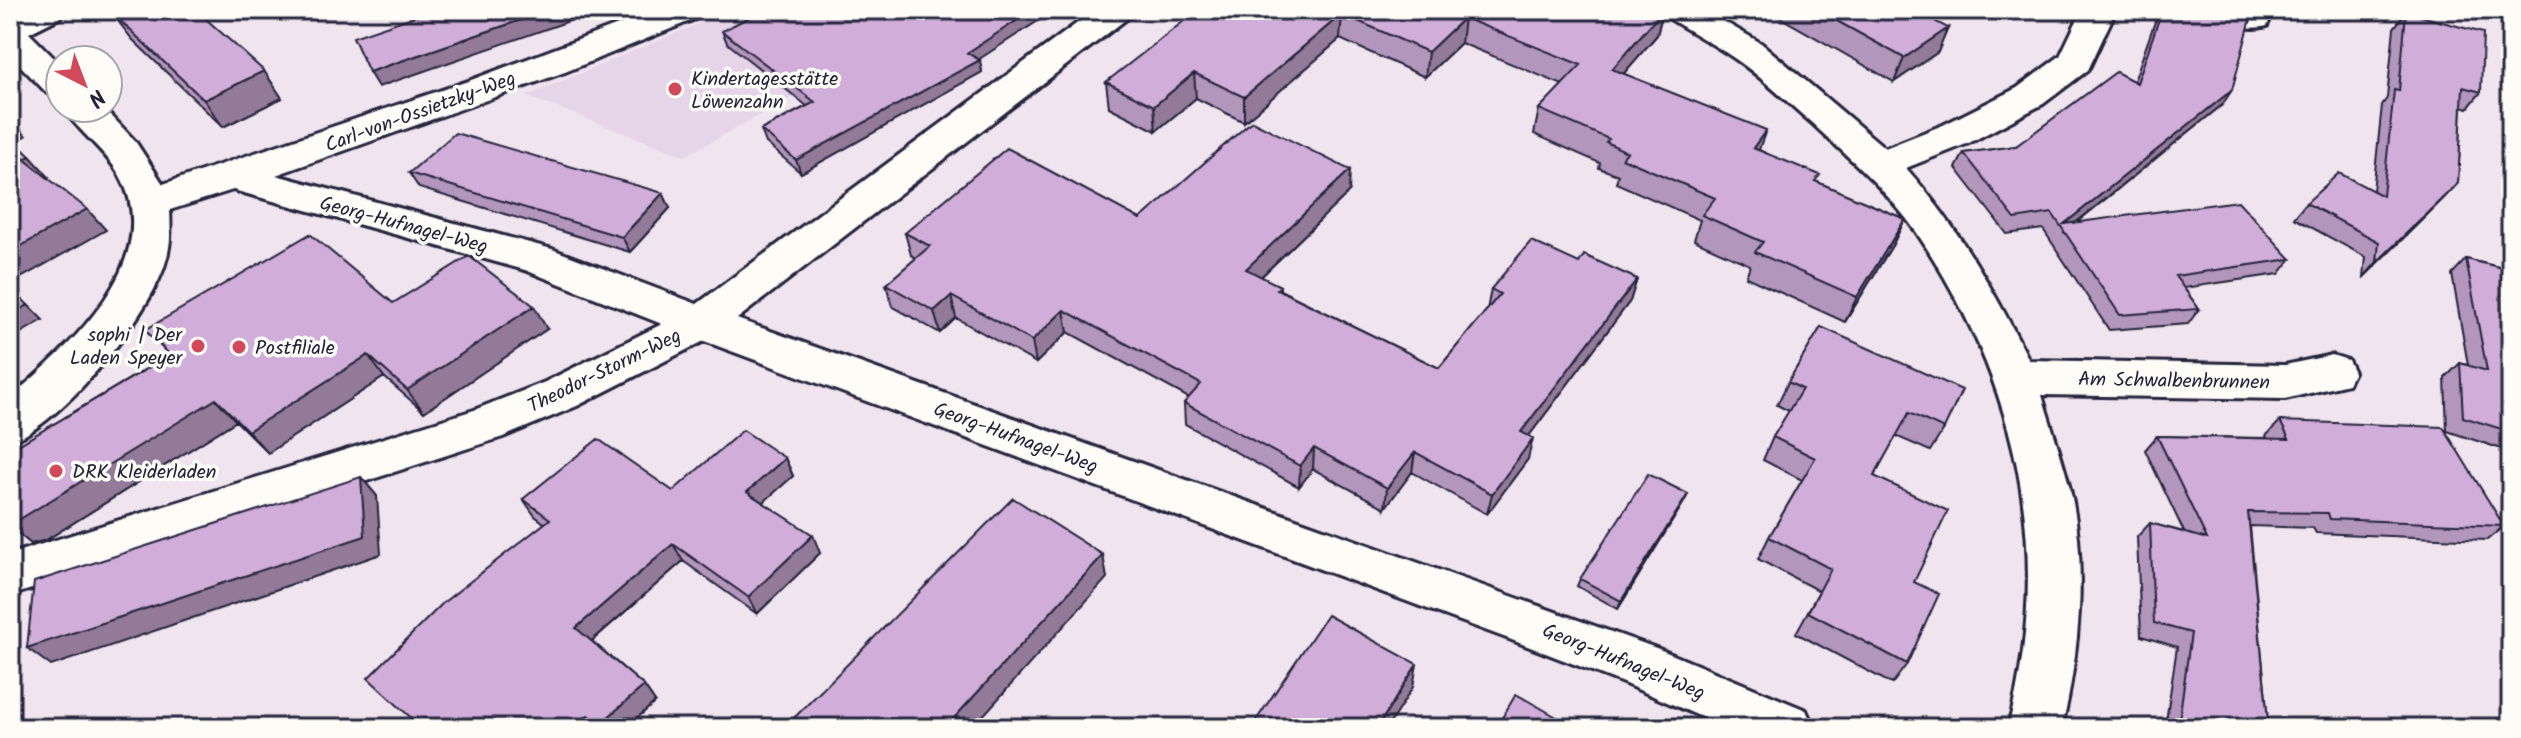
<svg xmlns="http://www.w3.org/2000/svg" width="2521" height="738" font-family="Kalam,sans-serif">
	<style>
		.built { fill: #e6d4e8 }
		.lines { fill: none; stroke-linecap: round; stroke-linejoin: round }
		.minor-casing { stroke: #22223b; stroke-width: 6 }
		.minor { fill: #fdfcf7; fill-rule: evenodd }
		.wall { fill: #b396bb; stroke: #22223b; stroke-width: 2 }
		.shaded-wall { fill: #927a98; stroke: #22223b; stroke-width: 2 }
		.building { fill: #d0aed9; stroke: #22223b; stroke-width: 2 }
		.poi-dot { fill: #d1495b; stroke: #fdfcf7; stroke-width: 3 }
		.labels { text-anchor: middle; stroke-width: 7; stroke-linejoin: round; paint-order: stroke }
		.poi-label { font-size: 20px; fill: #22223b; stroke: #fdfcf7; text-anchor: start }
		.street-label { font-size: 20px; fill: #22223b; stroke: #fdfcf7 }
	</style>
	<rect width="100%" height="100%" fill="#f0e5ee"/>
	<filter id="ink" filterUnits="userSpaceOnUse"><feTurbulence type="fractalNoise" baseFrequency=".0125" numOctaves="2"/><feDisplacementMap in="SourceGraphic" scale="16" xChannelSelector="R" yChannelSelector="G"/><feConvolveMatrix kernelMatrix="1 2 1 2 8 2 1 2 1" color-interpolation-filters="sRGB"/></filter>
	<g filter="url(#ink)">
		<path class="built" d="M731 10H928L938 17 685 156 526 96Z"/>
		<g class="lines">
			<g class="minor-casing">
				<path id="minor" d="M22 10H66L61 17 29 33 60 64V97L47 93 10 55V16Z
					M658 10H705L700 17 565 72 276 175 552 249 697 304 1095 10H1134L1129 17 737 319 1659 649 1806 710 1814 728H1727L1623 683 1509 639 704 341 577 406 503 437 10 596V554L474 410 545 382 662 324 525 270 233 190 170 210C171 229 171 246 165 264 149 316 61 425 10 442V398C69 347 168 260 119 174 104 149 79 132 63 108H104L135 141 163 184 471 80Z
					M1662 10H1704L1761 43 1885 148 1943 125 2017 88 2060 56 2082 10H2116L2088 70 2043 104 1969 143 1906 168C1959 228 1993 289 2029 360L2285 365 2332 355 2348 360 2354 372 2348 384 2285 399 2042 395C2051 426 2062 457 2070 489 2088 564 2079 654 2062 728H2008C2054 550 2019 386 1917 233 1889 192 1849 158 1813 124 1787 102 1762 77 1734 58 1712 43 1689 31 1667 17Z
					M2207 10H2274L2267 26C2250 31 2217 25 2207 10Z"/>
			</g>
			<use href="#minor" class="minor"/>
		</g>
		<path class="wall" d="M1259 10H1663L1657 35 1623 74 1817 182 1905 219 1893 244 1845 322 1746 277 1750 265 1694 240 1700 220 1616 183 1618 175 1599 168 1600 163 1534 134 1539 109 1563 85 1461 43 1425 77 1340 39 1244 122 1196 98 1156 131 1109 107 1106 82 1251 17Z
			M1767 10H1914L1938 52 1894 82Z
			M2159 10H2236L2222 105 2076 223 2291 259 2279 274 2184 288 2199 309 2188 324 2109 330 2043 229 2007 234 1956 168 1964 153 2016 146 2134 81Z
			M111 12 264 71 282 98 223 127 132 39Z
			M2406 12 2481 92 2468 108 2462 106 2458 183 2444 198 2364 277 2366 257 2294 218 2306 203 2373 191 2382 105 2387 98 2394 28Z
			M722 31 979 59 982 72 801 173 766 143 761 130 807 106 727 43Z
			M409 173 663 193 670 208 630 252 419 188Z
			M1349 192 1261 277 1280 286V290L1439 368 1487 310 1491 289 1579 263 1637 279 1630 301 1529 436 1528 459 1487 514 1412 472 1385 508 1313 469 1299 487 1185 424 1184 403 1189 398 1068 332 1036 363 956 318 940 333 892 306 886 284 916 258 911 255 905 233 1140 219Z
			M2466 259 2511 270V452L2447 431 2445 378 2460 363 2468 365 2452 274Z
			M393 303 547 329 424 412 384 377 268 453 236 421 46 540 31 544 14 530 10 532V450L169 355 145 330Z
			M1821 327 1944 429 1930 451 1896 436 1874 476 1914 582 1907 664 1892 684 1796 633 1819 591 1758 559 1769 537 1802 480 1763 460 1773 437 1789 411 1777 405 1788 382Z
			M2280 421 2504 526 2487 540 2316 533 2313 528 2250 526 2268 721 2271 728H2165L2177 647 2141 636 2137 537 2150 523 2184 532 2145 450 2157 436 2267 438 2266 436Z
			M785 458 793 476 763 502 820 553 757 614 683 561 592 641 644 686 655 702 626 728H421L544 523 535 516 523 499 673 491Z
			M1688 494 1684 502 1618 609 1577 586 1580 579Z"/>
		<path class="shaded-wall" d="M550 10H601L378 87 369 72Z
			M1033 10H1055L970 65 980 60 982 72 801 173 796 160Z
			M1663 10 1657 35 1606 94 1612 69Z
			M1342 14 1340 39 1244 122V97Z
			M1464 18 1461 43 1425 77 1428 52Z
			M1948 28 1938 52 1894 82 1904 58Z
			M264 71 282 98 223 127 204 100Z
			M1194 73 1196 98 1156 131 1154 106Z
			M2232 90 2222 105 2064 232V224Z
			M10 117 26 136 13 143 10 140Z
			M1766 130 1757 155 1753 148Z
			M30 156 49 177 43 180 24 159Z
			M1350 170 1349 192 1246 291V269Z
			M2458 183 2444 198 2364 277 2377 262Z
			M663 193 670 208 630 252 622 237Z
			M87 209 106 230 10 284V252Z
			M1905 219 1893 244 1845 322 1857 297Z
			M1637 279 1630 301 1516 453 1521 432Z
			M951 296 956 318 940 333 934 311Z
			M28 305 43 320 10 339V315Z
			M534 306 547 329 424 412 407 390Z
			M1064 310 1068 332 1036 363 1032 341Z
			M368 355 384 377 268 453 248 431Z
			M216 399 236 421 46 540 31 544 14 530 10 532V521Z
			M1533 438 1528 459 1487 514 1492 494Z
			M1314 448 1313 469 1299 487 1300 466Z
			M1415 452 1412 472 1385 508 1387 488Z
			M785 458 793 476 756 509 747 492Z
			M361 477 377 496 381 554 51 666 27 648Z
			M1688 494 1684 502 1618 609 1621 601Z
			M813 535 820 553 757 614 748 597Z
			M673 544 683 561 588 644 576 628Z
			M1103 555 1107 578 972 728H945Z
			M1417 664 1413 687 1387 728H1377Z
			M644 686 655 702 626 728H602L599 725Z
			M588 715 598 728H574Z"/>
		<path class="building" d="M116 10H196L264 71 204 100 111 12Z
			M433 10H550L369 72 353 37Z
			M763 10H1033L967 53 980 60 796 160 761 130 815 102 722 31Z
			M1198 10H1236L1251 17 1259 10H1663L1612 69 1766 130 1753 148 1820 175 1815 181 1905 219 1857 297 1755 252 1763 242 1702 215 1715 198 1622 158 1627 152 1606 142 1609 139 1539 109 1581 65 1464 18 1428 52 1342 14 1244 97 1194 73 1154 106 1106 82Z
			M1817 10H1914L1948 28 1904 58Z
			M2162 10H2236L2252 15 2232 90 2064 224 2238 201 2291 259 2175 276 2199 309 2120 315 2052 213 2015 219 1964 153 2016 146 2116 72 2137 83Z
			M2406 12 2483 33 2481 92 2463 87 2458 183 2377 262 2379 242 2306 203 2339 173 2383 196 2394 90 2399 91Z
			M1252 121 1350 170 1246 269 1280 286 1277 289 1439 368 1500 294 1491 289 1531 241 1579 263 1584 255 1637 279 1521 432 1533 438 1492 494 1415 452 1387 488 1314 448 1300 466 1184 403 1201 384 1064 310 1032 341 951 296 934 311 886 284 930 246 905 233 1007 148 1140 219Z
			M455 133 663 193 622 237 409 173Z
			M10 137 30 156 24 159 87 209 10 252Z
			M310 234 393 303 469 256 534 306 407 390 368 355 248 431 216 399 20 519 10 522V450L170 355 145 330Z
			M2466 259 2511 270V432L2463 417 2460 363 2487 371Z
			M10 287 28 305 10 315Z
			M1821 327 1962 390 1944 429 1909 413 1874 476 1948 511 1914 582 1939 594 1907 664 1808 612 1831 569 1769 537 1815 458 1773 437 1802 389 1788 382Z
			M2280 421 2443 427 2504 526 2330 519 2328 513 2248 512 2268 721 2272 722 2271 728H2178L2191 633 2154 623 2150 523 2207 539 2157 436 2289 439Z
			M743 430 785 458 747 492 813 535 748 597 673 544 576 628 644 686 599 725 588 715 574 728H422L368 678 444 602 550 519 523 499 598 439 673 491Z
			M1648 474 1688 494 1621 601 1580 579Z
			M361 477 365 536 27 648 34 582Z
			M1013 498 1103 555 945 728H784Z
			M1327 615 1417 664 1377 728H1251Z
			M1516 694 1576 728H1496Z"/>
	</g>
	<g class="poi-dot">
		<circle cx="675" cy="89" r="8"/>
		<circle cx="198" cy="346" r="8"/>
		<circle cx="239" cy="347" r="8"/>
		<circle cx="56" cy="471" r="8"/>
	</g>
	<g class="labels">
		<g class="poi-label">
			<text x="691" y="85">Kindertagesstätte<tspan x="691" dy="23">Löwenzahn</tspan></text>
			<text x="182" y="341" text-anchor="end">sophi | Der<tspan x="182" dy="23">Laden Speyer</tspan></text>
			<text x="255" y="354">Postfiliale</text>
			<text x="72" y="478">DRK Kleiderladen</text>
		</g>
		<g class="street-label">
			<text transform="translate(420 111) rotate(-20)" y="7">Carl-von-Ossietzky-Weg</text>
			<text transform="translate(404 224) rotate(15)" y="7">Georg-Hufnagel-Weg</text>
			<text transform="translate(604 370) rotate(-26)" y="7">Theodor-Storm-Weg</text>
			<text transform="translate(2174 380) rotate(1)" y="7">Am Schwalbenbrunnen</text>
			<text transform="translate(1016 437) rotate(20)" y="7">Georg-Hufnagel-Weg</text>
			<text transform="translate(1624 661) rotate(22)" y="7">Georg-Hufnagel-Weg</text>
		</g>
	</g>
	<rect width="2521" height="738" fill="none" stroke="#fdfcf7" stroke-width="40"/>
	<rect x="20" y="20" width="2481" height="698" fill="none" stroke="#22223b" stroke-width="3" filter="url(#ink)"/>
	<g transform="translate(84 84) rotate(138)"><circle r="38" fill="#fdfcf7" stroke="#a5a5ac" stroke-width="2"/>
	<path d="M0-6L14 30L0 20L-14 30Z" fill="#d1495b"/>
	<text y="-12" font-size="22" font-weight="bold" text-anchor="middle" fill="#22223b">N</text>
	</g>
</svg>
